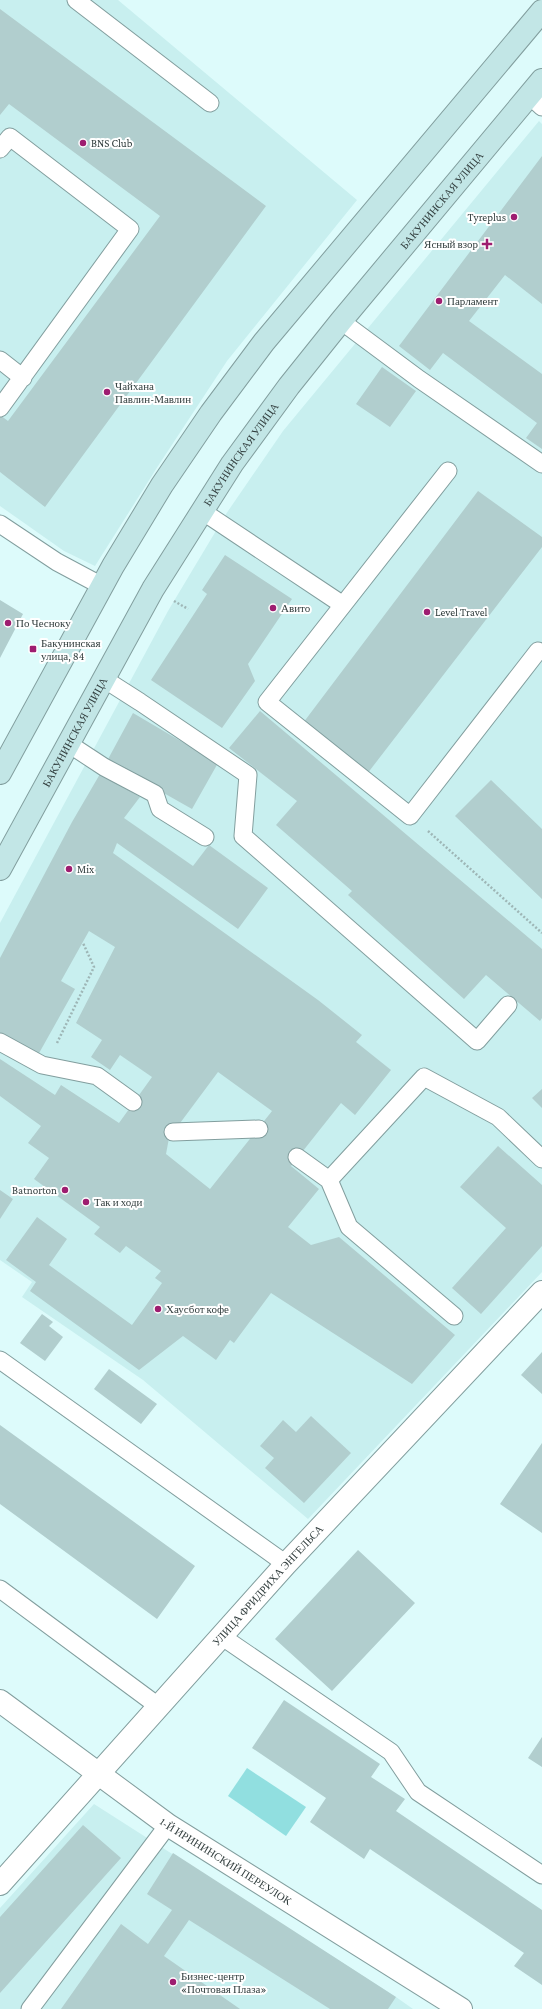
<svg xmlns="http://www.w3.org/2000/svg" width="542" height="2009" font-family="'Crimson Pro',serif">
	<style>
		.built { fill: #c8efef }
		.green { fill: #91dfe0 }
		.building { fill: #b1cece; fill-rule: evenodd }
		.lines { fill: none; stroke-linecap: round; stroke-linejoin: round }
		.service-casing { stroke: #829e9e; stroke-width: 19 }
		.tertiary-casing { stroke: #829e9e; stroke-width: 24 }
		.secondary-casing { stroke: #829e9e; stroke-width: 24 }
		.path { stroke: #9eb6b6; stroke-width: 2.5; stroke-dasharray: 2 2; stroke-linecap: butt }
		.service { stroke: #fff; stroke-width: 17 }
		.tertiary { stroke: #fff; stroke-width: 22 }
		.secondary { stroke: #c2e6e6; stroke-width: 22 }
		.poi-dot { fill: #9e1d70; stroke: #fff; stroke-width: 1.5 }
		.labels { text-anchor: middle; stroke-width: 4; stroke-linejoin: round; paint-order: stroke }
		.poi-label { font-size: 11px; fill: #323e3e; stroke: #fff; text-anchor: start }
		.street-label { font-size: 11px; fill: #323e3e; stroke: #fff }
	</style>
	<rect width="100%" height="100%" fill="#ddfbfb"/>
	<path class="built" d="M0 0H118L357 200 227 361 158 466 95 566 64 551 0 506Z
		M539 121 542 124V1272L308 1519 143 1380 22 1297 32 1282 0 1260V923L168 611 226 514 283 431Z
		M94 1804 396 1997 413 2009H0V1908Z"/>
	<path class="green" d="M247 1768 306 1807 286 1836 228 1796Z"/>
	<path class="building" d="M0 9 266 206 45 507 0 472V415L8 421 160 216 9 104 0 115Z
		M542 156V304L505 275 469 321 542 374V449L526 438 537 423 443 353 430 370 399 346Z
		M382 367 416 391 390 427 356 404Z
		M478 491 542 537V547L367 774 300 727Z
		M225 555 292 599 248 664 255 681 222 728 151 680 207 594 202 590Z
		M0 600 23 614 0 658Z
		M260 711 542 949V1018L540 1021 486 975 464 999 348 895 352 891 276 825 297 801 229 748Z
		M133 713 218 763 192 809 107 761Z
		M100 774 140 797 124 818 193 866 209 845 268 888 238 929 117 843 113 853 318 1000 362 1035 356 1042 391 1070 355 1115 341 1103 291 1166 319 1189 288 1227 311 1245 339 1237 455 1335 412 1384 271 1293 234 1343 230 1340 216 1360 183 1336 139 1370 30 1291 36 1282 6 1260 37 1217 67 1239 49 1265 132 1325 162 1283 155 1278 161 1271 126 1246 120 1253 94 1234 100 1227 34 1179 49 1158 28 1143 41 1126 0 1096V1059L55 1095 61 1085 119 1123 152 1077 120 1055 110 1070 91 1057 102 1040 76 1023 115 947 89 931 61 981 75 989 38 1055 0 1034V958L72 822ZM218 1072 272 1111 210 1189 166 1154 169 1138Z
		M491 780 542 829V899L455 816Z
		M542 1089V1108L532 1098Z
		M498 1146 542 1185V1246L481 1314 452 1288 506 1228 460 1187Z
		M0 1190 13 1199 0 1219Z
		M42 1314 53 1322 49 1326 63 1337 45 1361 20 1343Z
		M542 1352V1394L521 1375Z
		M109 1369 157 1404 141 1424 94 1389Z
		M311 1416 351 1453 304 1503 265 1468 274 1458 260 1446 283 1420 296 1432Z
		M0 1425 195 1566 157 1619 0 1504Z
		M542 1443V1533L500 1504Z
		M358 1550 415 1603 332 1691 275 1639Z
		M284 1700 380 1764 371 1777 405 1799 396 1811 542 1910V1985L514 1966 524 1953 370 1849 364 1859 310 1822 326 1798 252 1748Z
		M542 1737V1767L528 1758Z
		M83 1825 121 1858 0 1993V1917Z
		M173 1853 396 1997 388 2009H330L189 1920 164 1956 240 2009H61L121 1924 148 1944 172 1910 147 1894Z"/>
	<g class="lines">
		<g class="service-casing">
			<path id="service" d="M76 0 210 103
				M529 95 542 107
				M0 149 10 137 130 229 0 408
				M341 321 419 379 542 464
				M0 360 23 378
				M448 471 267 702 410 816 538 651
				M202 511 343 605
				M0 524 57 562 102 586
				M104 679 140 702 248 775 243 836 477 1041 508 1005
				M69 744 104 767 155 794 160 809 205 837
				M0 1042 42 1065 97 1076 133 1102
				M173 1132 259 1129
				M297 1157 329 1180 349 1227 454 1316
				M329 1180 424 1077 498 1117 542 1159
				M0 1360 286 1564
				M0 1589 158 1706
				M221 1636 391 1752 418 1792 542 1875
				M30 2009 168 1825"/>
		</g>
		<g class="tertiary-casing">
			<g id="tertiary">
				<path id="s1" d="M0 1701 168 1825 461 2009"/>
				<path id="s2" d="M0 1884 286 1564 542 1292"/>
			</g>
		</g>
		<g class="secondary-casing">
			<g id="secondary">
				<path d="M0 773 113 566 162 485 211 413 264 342 542 11"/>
				<path id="s3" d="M0 869 153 589 232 464 289 386 341 321 542 80"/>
			</g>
		</g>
		<path class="path" d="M174 601 188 609
			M428 831 542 933
			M57 1043 94 967 83 943"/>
		<use href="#service" class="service"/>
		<use href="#tertiary" class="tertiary"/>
		<use href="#secondary" class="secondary"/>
	</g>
	<g class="poi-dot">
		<circle cx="83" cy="143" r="4"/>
		<circle cx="514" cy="217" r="4"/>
		<path d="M485 238h4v4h4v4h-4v4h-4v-4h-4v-4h4z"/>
		<circle cx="439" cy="301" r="4"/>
		<circle cx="107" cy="392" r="4"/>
		<circle cx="273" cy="608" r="4"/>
		<circle cx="427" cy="612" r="4"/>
		<circle cx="8" cy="623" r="4"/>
		<rect x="29" y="645" width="8" height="8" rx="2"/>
		<circle cx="69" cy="869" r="4"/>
		<circle cx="65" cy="1190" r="4"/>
		<circle cx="86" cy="1202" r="4"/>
		<circle cx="158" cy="1309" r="4"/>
		<circle cx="173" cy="1982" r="4"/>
	</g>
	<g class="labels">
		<g class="poi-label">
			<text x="91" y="147">BNS Club</text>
			<text x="506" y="221" text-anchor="end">Tyreplus</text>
			<text x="478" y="248" text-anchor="end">Ясный взор</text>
			<text x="447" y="305">Парламент</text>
			<text x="115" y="390">Чайхана<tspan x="115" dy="13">Павлин-Мавлин</tspan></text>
			<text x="281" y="612">Авито</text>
			<text x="435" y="616">Level Travel</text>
			<text x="16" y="627">По Чесноку</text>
			<text x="41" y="647">Бакунинская<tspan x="41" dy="13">улица, 84</tspan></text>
			<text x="77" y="873">Mix</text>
			<text x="57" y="1194" text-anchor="end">Batnorton</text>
			<text x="94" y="1206">Так и ходи</text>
			<text x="166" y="1313">Хаусбот кофе</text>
			<text x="181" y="1980">Бизнес-центр<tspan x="181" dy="13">«Почтовая Плаза»</tspan></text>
		</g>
		<g class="street-label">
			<text dy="4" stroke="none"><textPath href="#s3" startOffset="804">БАКУНИНСКАЯ УЛИЦА</textPath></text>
			<text dy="4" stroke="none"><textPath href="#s3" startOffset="480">БАКУНИНСКАЯ УЛИЦА</textPath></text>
			<text dy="4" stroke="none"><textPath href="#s3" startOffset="156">БАКУНИНСКАЯ УЛИЦА</textPath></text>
			<text dy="4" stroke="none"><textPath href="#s2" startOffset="401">УЛИЦА ФРИДРИХА ЭНГЕЛЬСА</textPath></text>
			<text dy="4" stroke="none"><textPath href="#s1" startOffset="277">1-Й ИРИНИНСКИЙ ПЕРЕУЛОК</textPath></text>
		</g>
	</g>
</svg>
